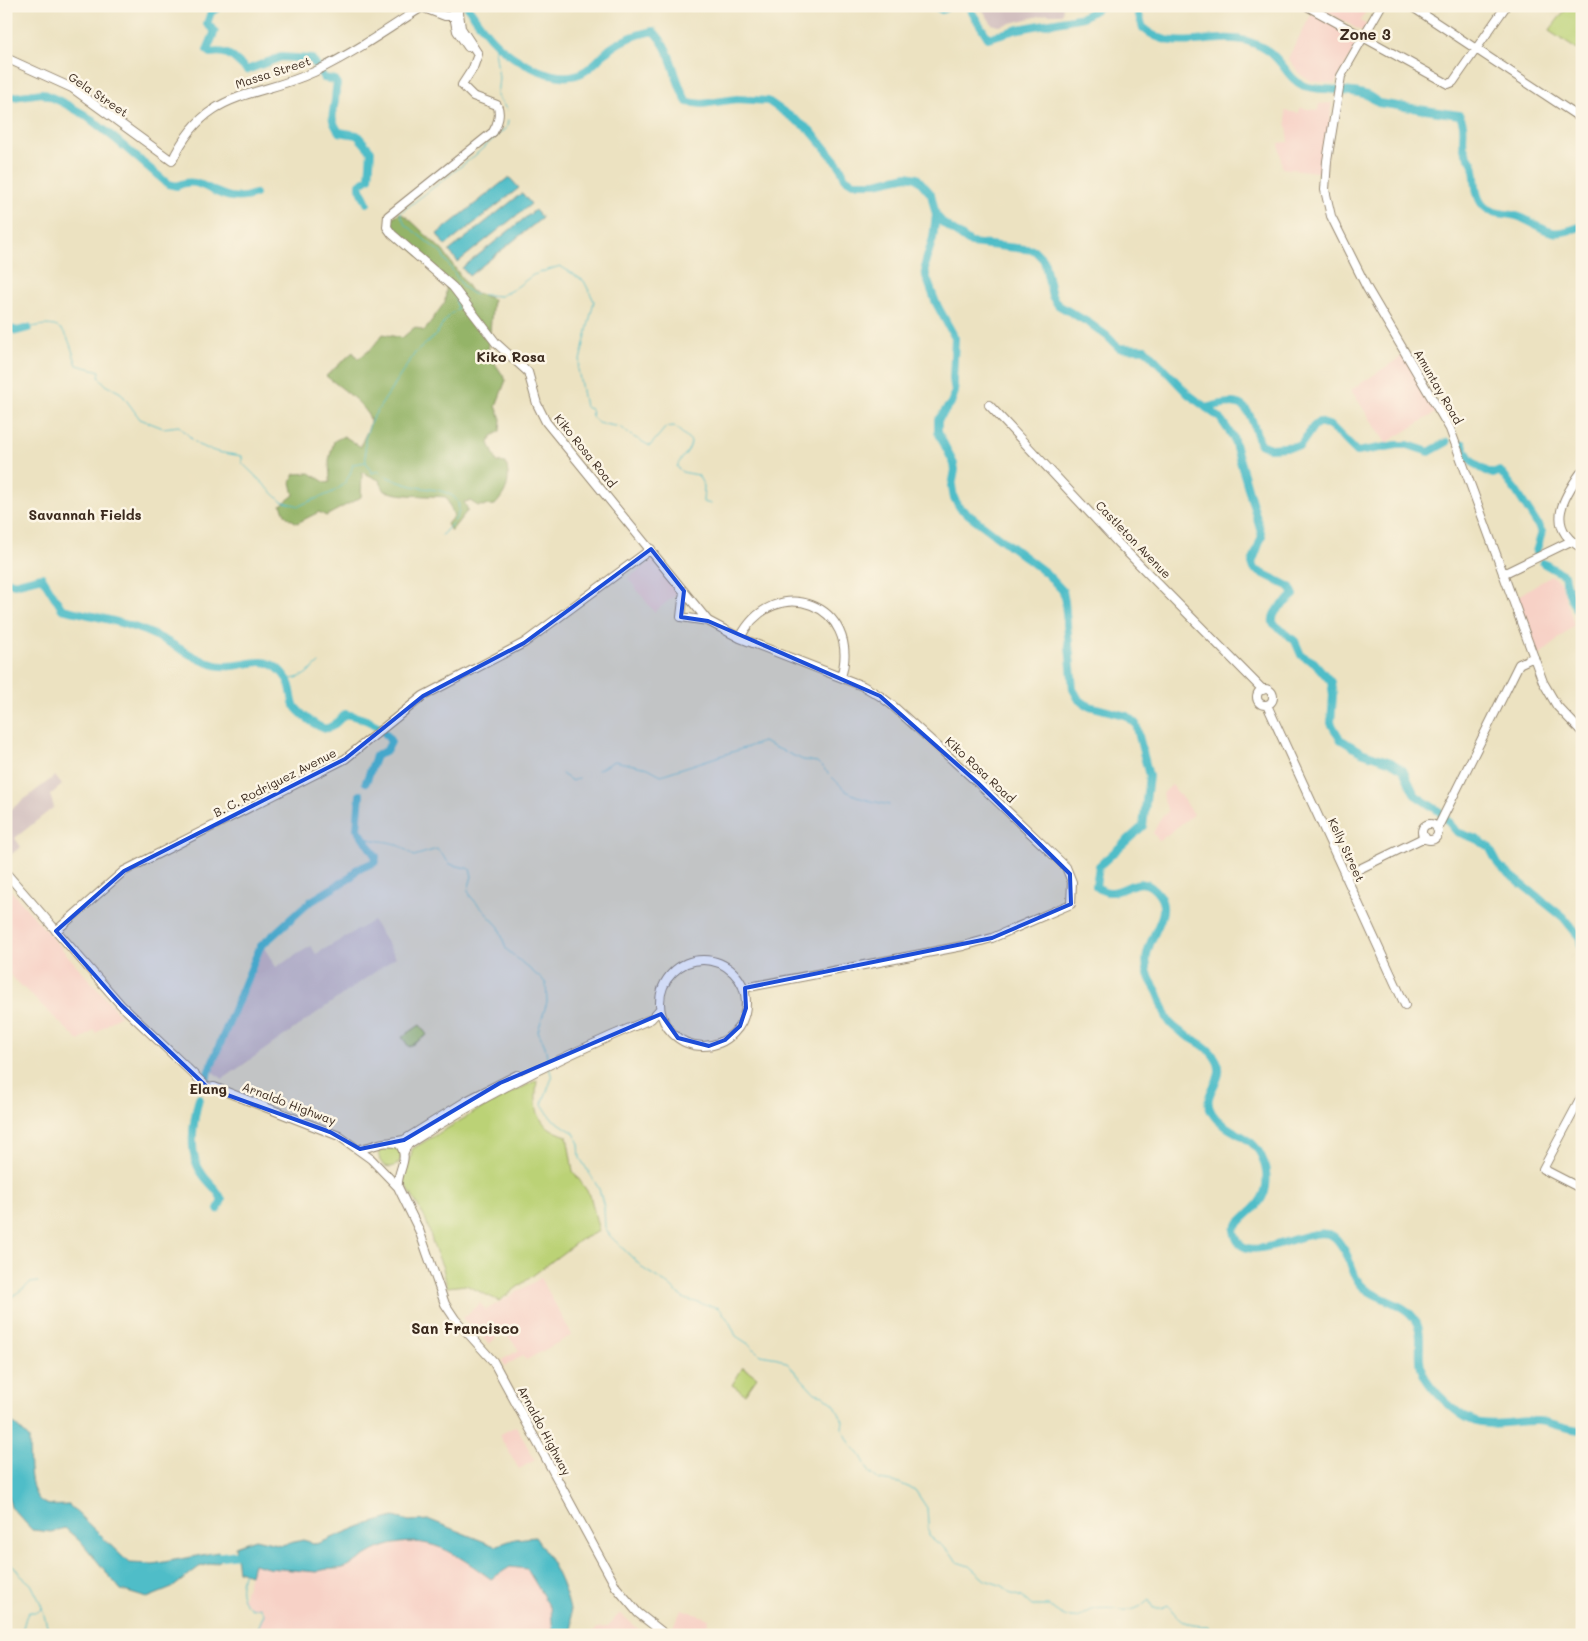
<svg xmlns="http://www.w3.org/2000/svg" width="1588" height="1641" font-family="Mali,sans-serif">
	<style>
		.built { fill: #f7d1c6 }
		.industrial { fill: #d2bfbf }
		.green { fill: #bbd276; stroke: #7b7e4a }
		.forest { fill: #94b467; stroke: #686f42 }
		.water { fill: #50bdc8; stroke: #467473 }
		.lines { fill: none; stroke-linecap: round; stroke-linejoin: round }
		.stream { stroke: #50bdc8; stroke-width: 1 }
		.river { stroke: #50bdc8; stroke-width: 8 }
		.secondary-casing { stroke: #948670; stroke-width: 10 }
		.secondary { stroke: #fff; stroke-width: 8 }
		.marked { fill: #1d4ed8; fill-opacity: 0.2; stroke: #1d4ed8; stroke-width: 4; stroke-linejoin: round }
		.labels { text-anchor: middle; stroke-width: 5; stroke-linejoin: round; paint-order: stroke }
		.street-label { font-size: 12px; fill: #3b2a1e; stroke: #fcf5e5 }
		.neighbourhood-label { font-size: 14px; font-weight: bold; fill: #3b2a1e; stroke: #fcf5e5 }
		.quarter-label { font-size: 15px; font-weight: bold; fill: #3b2a1e; stroke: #fcf5e5 }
	</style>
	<rect width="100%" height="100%" fill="#fcf5e5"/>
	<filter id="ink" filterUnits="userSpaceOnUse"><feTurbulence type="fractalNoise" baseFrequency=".02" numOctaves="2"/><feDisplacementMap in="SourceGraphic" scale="10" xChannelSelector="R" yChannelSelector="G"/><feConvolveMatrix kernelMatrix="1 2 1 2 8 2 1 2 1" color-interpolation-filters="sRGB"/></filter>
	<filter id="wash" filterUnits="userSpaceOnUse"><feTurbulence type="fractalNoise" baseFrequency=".0096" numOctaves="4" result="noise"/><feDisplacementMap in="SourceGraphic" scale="20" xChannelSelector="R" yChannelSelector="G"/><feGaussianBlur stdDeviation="1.12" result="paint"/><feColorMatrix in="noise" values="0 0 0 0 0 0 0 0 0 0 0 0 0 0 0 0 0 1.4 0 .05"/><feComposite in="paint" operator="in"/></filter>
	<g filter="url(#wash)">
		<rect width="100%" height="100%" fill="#ece2c1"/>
		<path class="built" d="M1316 6H1369L1360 21 1367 25 1363 32Z
			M1312 13 1360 38 1335 84 1311 81 1301 75 1288 58Z
			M1332 103 1325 173 1282 168 1279 143 1289 142 1285 111 1299 113 1300 108 1318 110 1319 104Z
			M1404 355 1437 412 1386 443 1351 390Z
			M656 558 681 591 654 612 628 578Z
			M1551 575 1561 583 1574 625 1536 659 1515 598Z
			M1172 785 1194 814 1159 841 1153 833 1162 816 1168 812 1162 794Z
			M6 885 120 1015 96 1033 94 1030 79 1041 6 971Z
			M541 1278 572 1335 526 1360 522 1356 505 1366 502 1360 519 1350 504 1331 489 1344 463 1318 480 1303 486 1310Z
			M516 1426 535 1460 519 1469 499 1435Z
			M419 1540 452 1551 491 1579 510 1567 527 1569 551 1609 553 1635H255L264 1614 263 1609 260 1607 252 1609 243 1599 253 1564 268 1568 336 1570 382 1547Z
			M682 1609 709 1619 705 1635H683L671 1630Z
			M620 1613 645 1635H589L598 1628 607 1627Z"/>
		<path class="industrial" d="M980 6H1063L1062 14H1047L999 26 992 24Z
			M55 776 62 785 50 795 54 807 15 838 21 847 6 858V813Z
			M373 921 396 957 223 1079 211 1071 263 946 276 967 311 946 316 954Z"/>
		<path class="green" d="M1568 6H1582V53L1549 31Z
			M420 1025 427 1035 409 1047 402 1037Z
			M537 1080C534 1110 535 1126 567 1136L573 1171 590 1195 599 1231 580 1240 499 1301 466 1285 447 1287 443 1268 434 1247 426 1220 404 1182C403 1170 412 1161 412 1149L480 1109Z
			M379 1156a11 11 0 1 1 22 0a11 11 0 1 1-22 0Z
			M743 1367 757 1377 745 1394 732 1385Z"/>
		<path class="forest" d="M400 213 407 217 443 251 471 291 493 299 488 353 506 380 496 406 501 419 500 431 491 437 489 443 497 462 506 463C511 481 507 492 495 505L478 506 470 501 464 502 468 510 451 531 447 524 454 516 446 497C425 495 404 497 385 491L379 480 362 472 361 497 326 516 319 512 297 523 286 516 281 505 294 495 291 482 295 474 310 473 326 483 330 482 329 460 334 441 344 436 361 447C362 438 370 430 370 421 370 407 337 385 326 376L353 352 358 359 371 349 383 334 402 338 415 327 424 331 445 302 447 280 389 229V219Z"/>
		<path class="water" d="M509 177 519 188 445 246 437 234Z
			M522 193 531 204 458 262 449 251Z
			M535 210 542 218 469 276 462 268Z
			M6 1416 29 1438C30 1455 27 1491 42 1502 49 1507 61 1505 69 1505L129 1563 153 1564 218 1552 220 1561 199 1567 172 1588 147 1598 121 1590 83 1544 65 1528 51 1532 32 1530 11 1507 7 1492 9 1460 6 1453Z
			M394 1517 409 1521 430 1520 495 1546 515 1539 535 1537C556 1566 572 1598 573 1635H553L551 1609 527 1569 510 1567 491 1579C456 1554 429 1532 383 1547 370 1551 359 1561 346 1567 336 1571 326 1567 317 1572L268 1568 253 1564 250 1575 238 1571 235 1546 255 1539 281 1545 303 1540 317 1544 361 1526Z"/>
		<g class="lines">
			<path class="stream" d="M494 42 499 78 497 96 507 110
				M508 120 507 127 473 157 400 213 405 224 441 253 464 288 473 294 500 296 514 289 533 275 560 266 584 281 594 301 578 369 585 407 591 409 592 416 598 423 621 427 630 435 650 446 666 427 674 426 691 441C691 452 680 457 677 467L682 472 698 475 704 486 703 502 711 504
				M28 328C68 318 66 335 77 365L100 371 99 377 106 385 121 393 140 419 163 428 179 426 198 445 217 452 242 456V463L281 501 299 506C325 493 346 495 353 464L366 462
				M442 535C446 530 454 523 457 516 467 490 432 490 417 487 406 485 386 478 378 471L372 473 366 462 365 446V438L372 419 415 353 435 336 448 316 458 309 455 298
				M287 679C302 679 308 673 319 663
				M598 770 614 761 648 768 661 775 763 742 803 760 817 762 846 791 863 799 889 805
				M562 774 572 781 579 778
				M363 836C373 842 381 840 392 843 401 845 407 851 414 856L437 849 450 864 470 869 472 876 468 890 471 897 499 927 506 949 546 983 547 1002 538 1031 545 1046 548 1061
				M549 1067 552 1078 542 1104 551 1118 574 1133 579 1144 580 1158 599 1189 604 1207 605 1227 610 1236 645 1270 669 1285 684 1299 719 1308 729 1321 736 1336 750 1345 760 1355 778 1358 788 1364 815 1393 823 1395 834 1404 843 1421 842 1428 850 1443 861 1456 870 1473 879 1480 899 1483 915 1490 927 1508 929 1536 951 1553 957 1562 969 1566 985 1580 1003 1586 1009 1593 1022 1597 1032 1606H1050C1055 1611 1064 1617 1071 1618 1080 1620 1087 1610 1096 1609 1119 1605 1127 1619 1149 1600L1153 1608H1161L1168 1605C1180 1622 1187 1626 1209 1626L1212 1635
				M6 1301 31 1283 38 1282
				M6 1561 15 1567 20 1575 31 1584 41 1604 48 1630 55 1635
				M244 1572C239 1586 238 1600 252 1609L260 1607 264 1614 255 1635
				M21 1635 26 1617 29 1612H38L42 1608"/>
			<path class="river" d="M221 6 211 12 207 24 215 31 207 50 211 53C229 49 234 59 247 70L281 57 312 59 324 78 335 80 337 84C335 90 336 94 335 100 333 116 329 117 339 132L357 135 371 151 369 178 360 184V188L367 203
				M467 6C476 18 483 30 493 40 512 60 558 88 585 71 595 65 602 55 611 48 624 38 638 34 653 31 674 51 673 79 687 102L702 104 737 99 768 101 810 130 840 166 845 178 853 183H876L907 176 917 178 931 194 936 215 933 238 925 264 926 276 936 303 955 338 953 379 955 392 951 403 938 420V432L954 464 955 470 952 486 954 498 960 508 1046 573 1063 591 1065 602 1073 689 1079 700 1089 706 1127 716 1136 724 1149 776 1143 826 1099 866 1096 886C1119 907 1137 864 1159 895 1176 920 1134 943 1150 979 1153 985 1157 990 1159 996 1163 1005 1164 1017 1171 1024 1185 1039 1207 1041 1217 1061 1227 1081 1199 1093 1212 1113 1219 1125 1234 1131 1245 1138 1266 1150 1274 1184 1258 1204 1250 1213 1241 1219 1234 1229 1239 1277 1309 1221 1333 1236 1338 1239 1342 1247 1345 1251 1353 1265 1352 1280 1367 1290 1381 1300 1406 1304 1415 1320 1425 1335 1416 1354 1422 1371 1429 1389 1462 1421 1481 1423 1500 1426 1519 1420 1538 1421 1553 1422 1566 1430 1582 1430
				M935 6 942 10 949 6
				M968 6 988 38 1019 29 1083 17 1101 6
				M1136 6 1143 28C1173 55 1212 32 1247 41 1256 44 1268 49 1274 56 1285 66 1290 80 1304 86 1313 89 1325 89 1335 90
				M1343 91C1358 93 1367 92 1378 103L1459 115C1467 125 1461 137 1464 148 1466 155 1471 159 1473 165 1477 179 1473 198 1486 208 1496 216 1510 212 1522 218 1550 231 1549 239 1582 226
				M6 98 42 93 62 102 85 115 113 137 168 184 177 186C204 171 218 209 255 194
				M936 215 944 224 971 243 1034 250 1044 260 1052 296 1058 305 1089 323 1107 336 1119 348 1145 349 1188 394 1220 418 1233 437 1262 536 1252 563 1254 569 1290 587 1294 595C1285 604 1271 610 1273 623L1295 641 1301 655 1314 662 1331 682 1333 695 1331 723 1340 739 1361 752 1391 762 1403 770 1415 795 1440 812 1457 832 1476 839 1489 847 1499 866 1563 917 1580 938 1582 956
				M6 327 17 331 28 328
				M1206 408C1248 395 1248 408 1260 444L1270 448 1300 446 1313 427 1319 422 1331 426 1357 452 1397 445H1408L1429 452 1447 442
				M1463 444C1468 461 1478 468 1493 474L1500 471 1516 491 1542 532 1536 552
				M1543 563 1564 575C1566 587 1570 597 1576 608L1582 609
				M6 580 14 584 42 577 62 609C93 616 125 622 154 635 175 644 194 660 215 665 246 672 265 646 287 679 292 687 291 697 294 705 298 712 320 731 328 728 335 726 340 718 345 714 364 718 382 724 391 742L387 750 376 756 366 782
				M310 902 351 877 356 870 375 862 376 857 357 828 360 795
				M206 1078 260 947 305 906
				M199 1098C193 1122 187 1155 203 1175 210 1185 218 1189 222 1200L218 1209
				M209 1558 245 1553"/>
		</g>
	</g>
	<g filter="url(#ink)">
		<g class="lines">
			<g class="secondary-casing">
				<path id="secondary" d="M419 6 445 16H456
					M452 6 457 31 468 47
					M458 6 461 28 478 54 473 68 462 85 473 96 497 105C501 113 498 124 493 132L388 216 387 227 392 234 453 287 496 343 528 372 537 404 546 422 708 621 740 638 863 686 880 696 892 705 978 783 1066 867 1072 882 1071 904 992 938 963 946 744 988
					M1307 6 1448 84 1453 82 1506 6
					M1381 6 1341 76 1327 161 1325 190 1331 216 1367 288 1450 429 1543 682 1557 706 1582 732
					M1411 6 1582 119
					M6 58 72 88 172 161C207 87 253 100 314 72 352 54 387 30 422 7
					M989 405 1119 544 1263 690
					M1582 471C1564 496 1544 527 1582 548
					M1503 574 1571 541
					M684 591 681 617 708 621
					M740 638C774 571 863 604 841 677
					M1257 697a8 8 0 1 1 16 0a8 8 0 1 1-16 0Z
					M1267 705 1405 1005
					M1422 832a8 8 0 1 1 16 0a8 8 0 1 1-16 0Z
					M1437 829 1519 664 1534 657
					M6 873 121 1005 208 1088 214 1087 339 1136 371 1159 398 1187 419 1230 445 1304 455 1319 493 1361 616 1587 638 1613 666 1635
					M1345 876 1425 837
					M56 931 124 871 345 759 423 696 524 643 651 549
					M660 1003a43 43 0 1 1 86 0a43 43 0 1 1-86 0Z
					M1582 1096 1543 1169 1582 1189
					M392 1142 404 1140 468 1100 517 1075
					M360 1149C375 1147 383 1139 399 1144 411 1158 396 1172 398 1187
					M404 1152 407 1145C485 1094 566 1054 651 1019L660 1009
					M987 1635H1001"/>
			</g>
			<use href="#secondary" class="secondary"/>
		</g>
	</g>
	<path class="marked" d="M651 549 684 591 681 617 708 621 880 696 978 783 1070 874 1071 904 992 938 745 988 746 1008 740 1026 725 1040 709 1046 678 1038 661 1014 500 1083 404 1140 360 1149 330 1132 208 1088 121 1005 56 931 124 871 345 759 423 696 524 643Z"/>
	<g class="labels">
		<g class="street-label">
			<text transform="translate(273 73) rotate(-18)" y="4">Massa Street</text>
			<text transform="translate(98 95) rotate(34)" y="4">Gela Street</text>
			<text transform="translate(1438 387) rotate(60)" y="4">Amuntay Road</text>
			<text transform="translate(585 451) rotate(51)" y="4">Kiko Rosa Road</text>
			<text transform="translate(1133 540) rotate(46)" y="4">Castleton Avenue</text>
			<text transform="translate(980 770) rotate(43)" y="4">Kiko Rosa Road</text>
			<text transform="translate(275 783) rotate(-27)" y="4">B. C. Rodriguez Avenue</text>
			<text transform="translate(1346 850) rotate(65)" y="4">Kelly Street</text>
			<text transform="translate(289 1104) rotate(21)" y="4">Arnaldo Highway</text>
			<text transform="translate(544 1431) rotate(62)" y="4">Arnaldo Highway</text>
		</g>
		<g class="neighbourhood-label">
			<text x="511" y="362">Kiko Rosa</text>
			<text x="85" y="520">Savannah Fields</text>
			<text x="208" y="1094">Elang</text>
		</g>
		<g class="quarter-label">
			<text x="1365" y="40">Zone 3</text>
			<text x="465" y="1334">San Francisco</text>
		</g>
	</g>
	<rect width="1588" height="1641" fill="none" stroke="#fcf5e5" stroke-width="25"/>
</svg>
